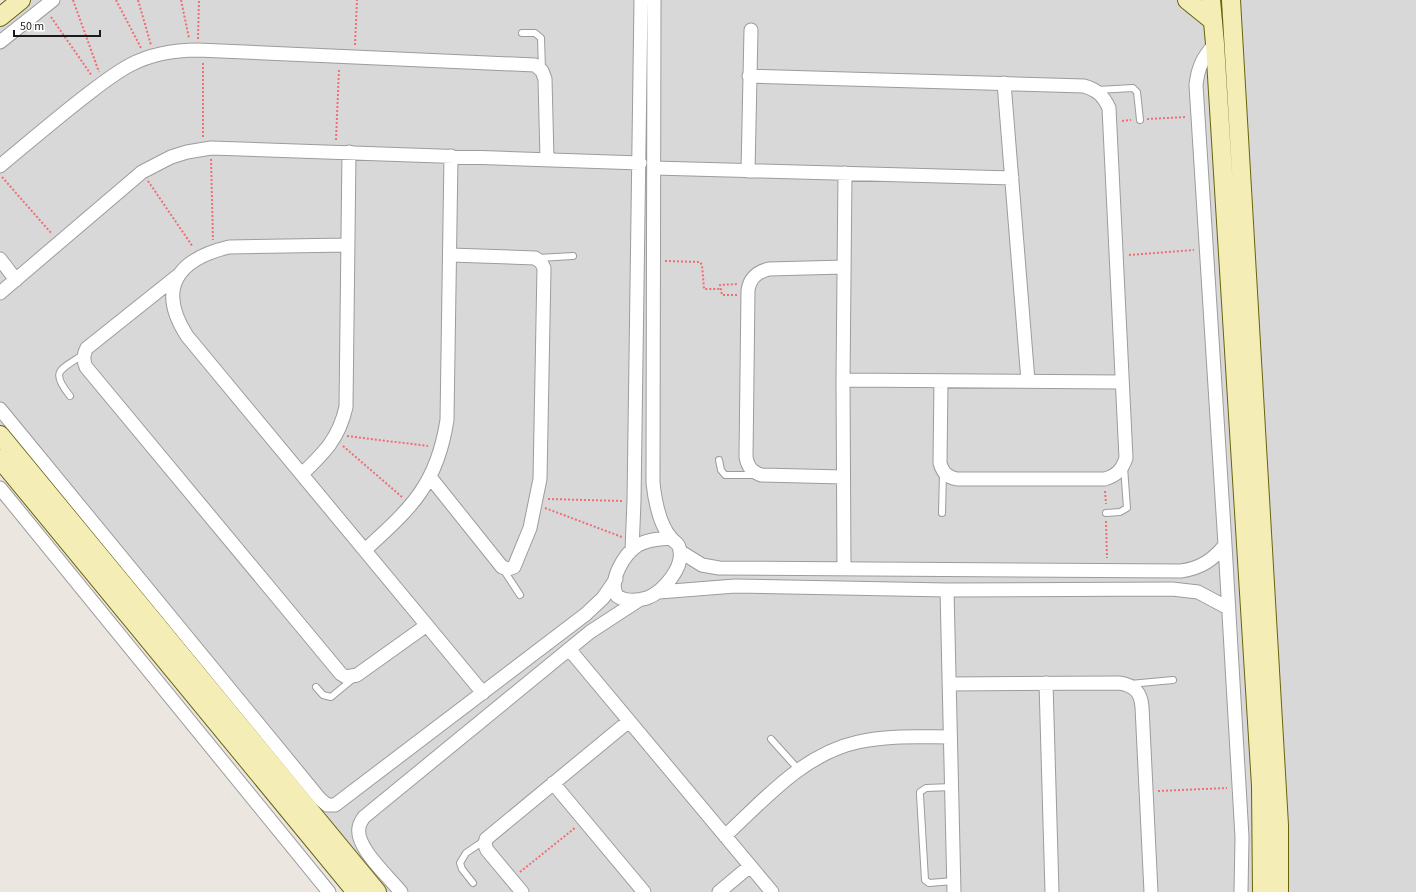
<svg xmlns="http://www.w3.org/2000/svg" width="1416" height="892" font-family="'Source Sans 3',sans-serif">
	<style>
		.residential { fill: #d9d8d8 }
		.lines { fill: none; stroke-linecap: round; stroke-linejoin: round }
		.lane-casing { stroke: #9c9c9c; stroke-width: 8 }
		.street-casing { stroke: #9c9c9c; stroke-width: 15 }
		.secondary-casing { stroke: #68640c; stroke-width: 20 }
		.path { stroke: #ef6e74; stroke-width: 2; stroke-dasharray: 2 2; stroke-linecap: butt }
		.lane { stroke: #fff; stroke-width: 6 }
		.street { stroke: #fff; stroke-width: 13 }
		.secondary { stroke: #f4eeb6; stroke-width: 18 }
	</style>
	<rect width="100%" height="100%" fill="#ece6e1"/>
	<path class="residential" d="M7 0H1416V892H366L0 448V5Z"/>
	<g class="lines">
		<g class="lane-casing">
			<path id="lane" d="M522 33H535L541 38 542 70
				M1097 90 1133 88 1137 92 1140 120
				M538 258 573 256
				M70 396C49 370 61 370 84 354
				M719 460 721 470 725 475H755
				M942 513 943 473
				M1106 513 1120 512 1127 508 1124 467
				M503 569 520 595
				M1130 684 1173 680
				M316 687 323 695 331 697 354 678
				M771 739 798 769
				M952 787 926 788 920 792V795L925 880 929 883 954 881
				M473 883 462 869 460 863 466 853 485 840"/>
		</g>
		<g class="street-casing">
			<path id="street" d="M654 0 653 483C655 501 659 524 671 538 674 542 678 543 679 547 686 566 663 592 647 598 637 601 626 602 617 596 608 581 624 554 638 545 648 539 660 539 671 538
				M0 42 53 0
				M1215 44C1203 57 1198 67 1196 85L1225 545 1242 837 1241 892
				M749 76 1084 86C1097 90 1103 95 1109 108L1126 458C1122 470 1117 475 1105 479H957C947 477 943 473 940 463L941 381
				M1004 83 1028 381
				M0 166C29 142 58 117 88 94 101 84 115 73 130 65 151 54 175 50 198 50L535 65 542 71 545 79 547 159
				M654 168 1012 178
				M748 171 751 30
				M348 245 229 247C178 259 156 288 187 336L483 693
				M0 259 16 280
				M176 277 87 348C83 355 83 360 86 367L341 674 346 677 357 675 427 625
				M0 293 142 172 171 157 187 152 211 148 640 163
				M843 380 1121 382
				M0 409 320 799 327 805H335L586 614 603 598 616 579
				M302 474C325 452 339 438 346 407L349 152
				M430 477 502 567 508 569 514 567 530 528 540 479 544 268 541 262 535 258 450 255
				M843 477 761 475C751 471 748 467 746 457L748 290C750 278 757 272 769 269L844 267
				M0 488 329 892
				M365 550C411 508 437 485 447 420L451 156
				M632 550 634 501 641 0
				M681 552 702 565 719 568 1181 571C1201 568 1213 560 1225 545
				M844 569 843 380 845 173
				M947 590 954 892
				M659 592 735 586 947 590 1172 589 1198 592 1228 608
				M569 649 772 892
				M1046 683 1052 892
				M949 684 1119 683C1134 685 1141 692 1142 707L1151 892
				M553 783 644 892
				M725 836C765 799 803 754 858 742 888 735 920 737 950 737
				M401 892C389 877 355 847 359 828 359 824 362 820 364 817L590 632 639 600
				M522 892 487 850 485 845 486 839 629 721
				M719 892 750 866"/>
		</g>
		<g class="secondary-casing">
			<path id="secondary" d="M1187 0 1213 21
				M1211 0 1215 44 1261 786 1262 892
				M1231 0 1279 825V892
				M0 17 21 0
				M0 435 377 892
				M0 459 356 892"/>
		</g>
		<path class="path" d="M73 0 99 72
			M116 0 141 48
			M138 0 151 45
			M181 0 189 38
			M51 17 92 76
			M198 39 199 0
			M355 45 357 0
			M1147 119 1187 117
			M1122 121 1131 120
			M203 137V61
			M336 140 339 69
			M211 159 213 240
			M2 177 52 234
			M148 181 193 247
			M1129 255 1194 250
			M665 261 700 262 702 265 704 289H720
			M737 295H722L720 285 738 284
			M347 436 428 446
			M343 446 402 497
			M1105 491 1106 504
			M548 499 623 501
			M545 508 622 537
			M1106 521 1107 558
			M1158 791 1227 788
			M520 872 576 827"/>
		<use href="#lane" class="lane"/>
		<use href="#street" class="street"/>
		<use href="#secondary" class="secondary"/>
	</g>
	<path d="M14 30v6h86v-6" fill="none" stroke="#1b1b1b" stroke-width="2"/>
	<text x="20" y="30" font-size="12" fill="#1b1b1b" stroke="#ffffff" stroke-width="3" paint-order="stroke">50 m</text>
</svg>
